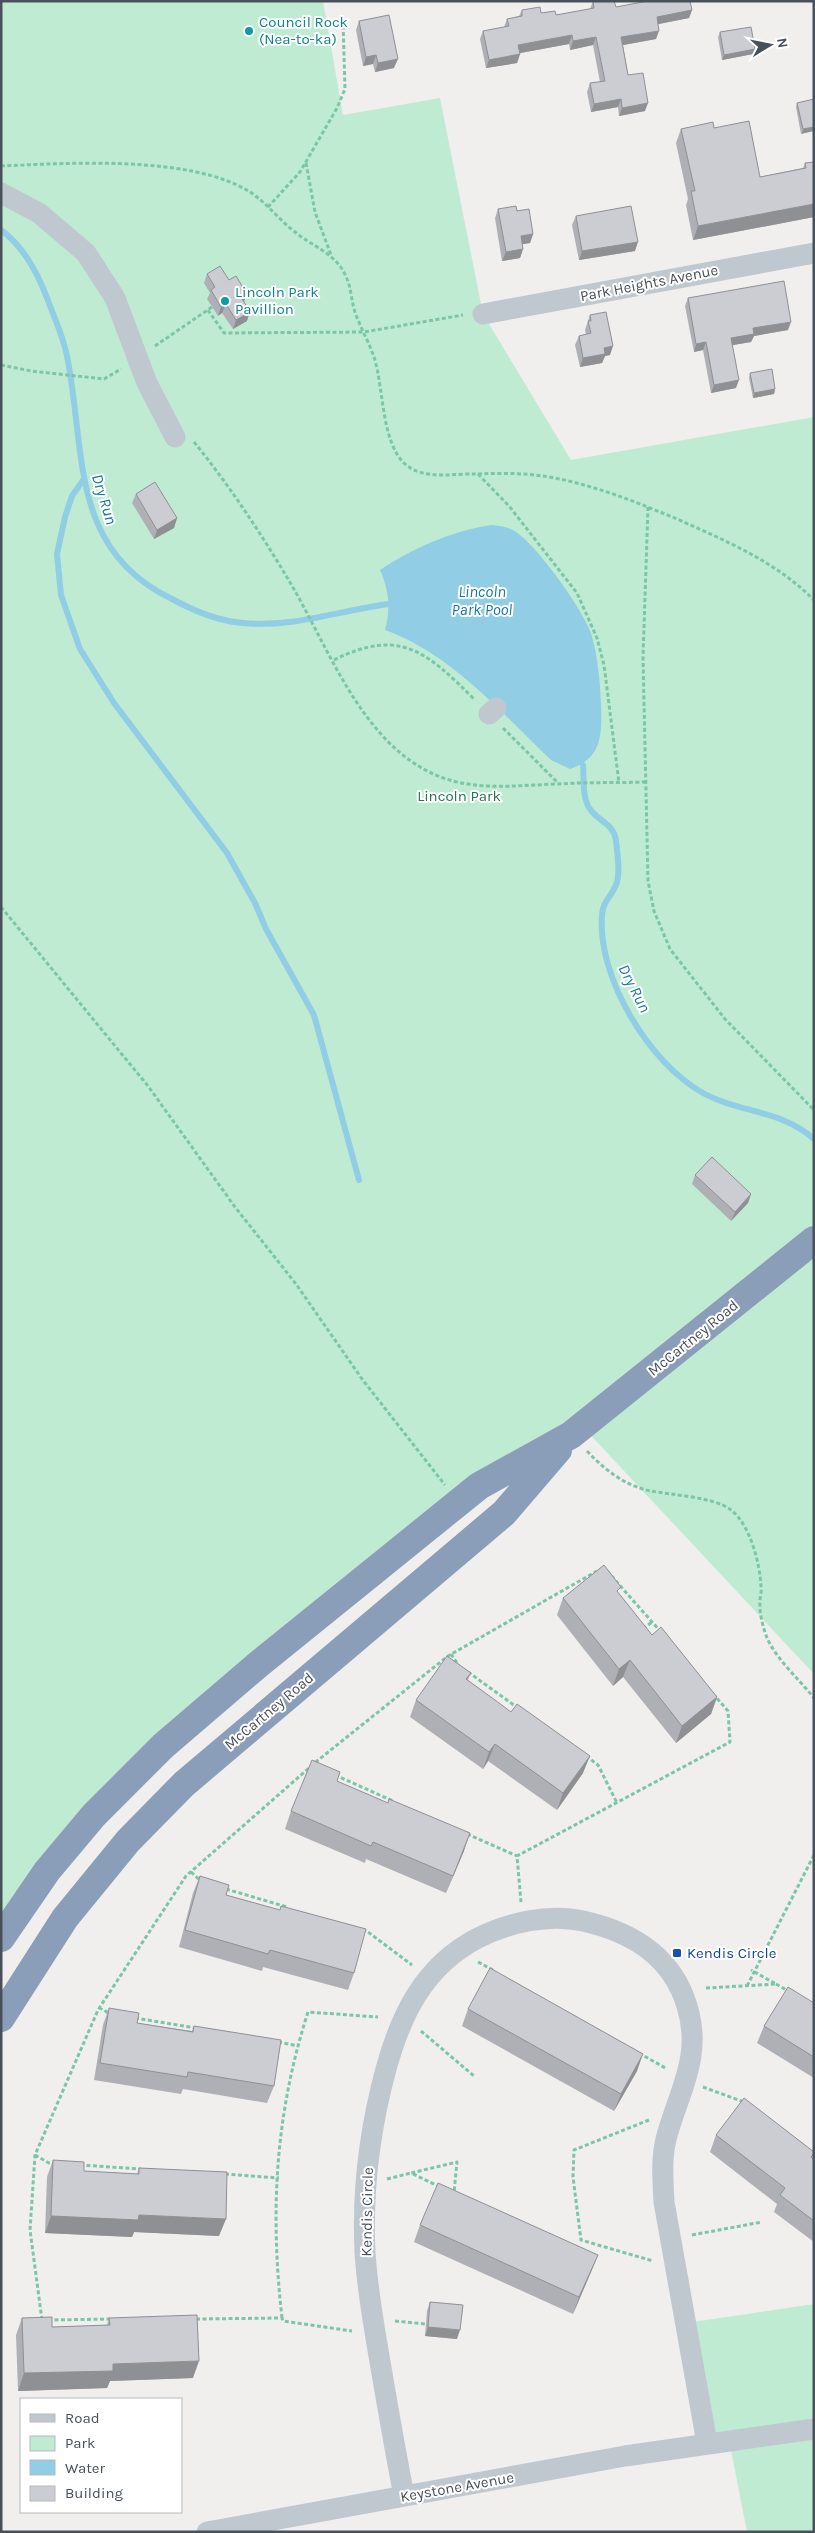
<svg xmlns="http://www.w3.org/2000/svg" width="815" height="2533" font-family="Karla,sans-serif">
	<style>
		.green { fill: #c0ebd3 }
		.water { fill: #91cde4 }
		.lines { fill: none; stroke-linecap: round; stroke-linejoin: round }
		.stream { stroke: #91cde4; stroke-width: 6 }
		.path { stroke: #7bc6a6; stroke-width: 3; stroke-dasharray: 4 2.5; stroke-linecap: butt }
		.minor { stroke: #c0c8cf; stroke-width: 21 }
		.highway { stroke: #8a9eb9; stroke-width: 28 }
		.wall { fill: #afb0b5 }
		.shaded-wall { fill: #8f9093 }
		.building { fill: #cccdd2; stroke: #8f9093 }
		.culture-dot { fill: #0f9aa8; stroke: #fff; stroke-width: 2 }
		.transit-dot { fill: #1a4fb4; stroke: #fff; stroke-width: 2 }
		.labels { text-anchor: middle; stroke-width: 4; stroke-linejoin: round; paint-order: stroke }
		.culture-label { font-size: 15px; fill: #0d838f; stroke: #fff; text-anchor: start }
		.street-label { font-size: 15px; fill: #48505a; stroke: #fff }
		.park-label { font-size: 15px; fill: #1f754f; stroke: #fff }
		.transit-label { font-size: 15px; fill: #164399; stroke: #fff; text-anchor: start }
		.water-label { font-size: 16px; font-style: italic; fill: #18799d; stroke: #fff }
	</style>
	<rect width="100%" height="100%" fill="#f1eeee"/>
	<path class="green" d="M1 1H323L343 115 440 98 483 314 571 460 814 417V1674L582 1426 479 1486 163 1746 1 1938Z
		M814 2304V2532H747L729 2440 707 2443 686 2323Z"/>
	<path class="water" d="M491 525C501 526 509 527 516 532 538 547 582 608 591 633 598 657 600 680 601 705 602 736 602 758 570 769L551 760C502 713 450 653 385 630 391 609 389 590 380 570 413 548 452 531 491 525Z"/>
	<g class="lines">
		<path class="stream" d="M1 230C23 246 38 274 47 298 54 317 63 336 67 356 86 451 69 550 172 599 194 611 217 621 243 623 293 628 341 610 389 604
			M84 479 72 496 65 517 57 554 61 595 80 649 114 703 227 853 255 903 266 929 314 1015 359 1180
			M583 765C584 777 582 799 590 809 599 822 613 823 616 840 617 852 621 874 616 885 611 897 603 901 602 915 597 977 649 1063 703 1093 739 1113 782 1110 814 1139"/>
		<path class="path" d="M306 163 315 212 331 255
			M1 166C70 163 191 155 250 192 267 203 279 220 295 232 311 245 331 252 342 269 352 285 350 296 355 312 360 327 369 342 374 357 384 388 381 442 405 464 424 481 455 473 478 474L509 506 577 593 597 638 604 665 619 783
			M268 207 300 172 337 108 345 89 343 20
			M208 310 224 333 364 332 463 315
			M155 346 212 307
			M1 365 31 371 104 379 121 369
			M194 442C229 485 260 532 288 579 331 650 365 757 453 781 488 790 522 785 558 784 587 782 616 783 645 782
			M478 474C499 473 522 473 543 476 589 483 634 501 677 519 726 541 775 561 814 600
			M648 507 643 657 648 881 654 911 670 949 725 1019 814 1110
			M334 660C400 627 427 652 475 700
			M503 728 558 783
			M1 907 148 1086 235 1207 296 1284 362 1379 445 1485
			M587 1451C605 1470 625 1486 651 1491 671 1495 715 1497 731 1510 750 1524 760 1564 761 1586 762 1591 760 1596 760 1601 759 1613 763 1627 767 1638 777 1660 799 1679 814 1698
			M607 1571 661 1632
			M643 1629 652 1622
			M451 1654 459 1666
			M468 1672 518 1708
			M586 1756 598 1765 617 1803
			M335 1775 393 1801
			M467 1834 517 1856
			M191 1872 201 1881
			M226 1889 287 1907
			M521 1902 517 1856 730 1742 728 1711 715 1696
			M362 1930 368 1932 412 1965
			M478 1962 493 1970
			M776 1984 788 1991
			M747 1986 814 1855
			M706 1988 776 1984 751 1970
			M99 2007 110 2014
			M135 2018 196 2028
			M421 2031 474 2076
			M278 2042 298 2046
			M639 2053 667 2069
			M703 2087 744 2102
			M649 2120 574 2150 573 2177 581 2240 653 2261
			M35 2155 49 2163H56
			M80 2165 141 2169
			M225 2174 279 2178
			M387 2179 411 2173
			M440 2187 411 2173 457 2162 454 2193
			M692 2235 762 2222
			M282 2318C270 2211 275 2115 308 2012L378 2017
			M196 2319 282 2318 283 2321 352 2331
			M42 2320 30 2230 35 2155 98 2010 186 1876 317 1761 448 1656 597 1571
			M48 2320 112 2319
			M395 2321 426 2324"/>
		<path class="minor" d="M1 193 39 213 86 253 115 298 147 383 175 437
			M483 314 814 253
			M489 714 496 708
			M404 2496C395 2450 387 2403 379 2356 373 2321 367 2287 365 2252 362 2190 370 2128 386 2069 401 2014 424 1967 476 1939 507 1923 548 1913 583 1921 632 1932 672 1956 687 2006 703 2057 678 2093 666 2139 661 2160 663 2181 664 2202L707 2443
			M207 2532 625 2456 814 2429"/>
		<path class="highway" d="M1 1938 47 1871 94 1815 163 1746 260 1663 479 1486 571 1435 814 1240
			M1 2018 65 1918 128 1841 184 1784 504 1513 558 1450"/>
	</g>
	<path class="wall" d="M593 1 616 7 692 10 689 18 658 24 656 39 623 45 628 75 645 111 619 116 618 107 591 112 587 92 590 83 600 82 593 45 570 50 569 44 520 53V54L517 63 486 68 480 39 483 31 504 27 507 19 519 16 522 10 556 15 590 9Z
		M359 21 394 68 375 72 373 64 363 66 356 30Z
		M720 32 755 49 753 54 722 60 718 37Z
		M814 99 801 134 796 107 797 103Z
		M714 128 760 177 803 168 805 163 814 217 693 240 686 205 688 199 676 143 681 129Z
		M498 209 517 211 533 234 530 243 522 244 523 249 520 258 502 261 495 218Z
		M576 216 635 251 579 260 572 225Z
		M207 274 229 280 247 294 244 302 247 321 233 329 222 313 218 316 207 299 210 293 204 283Z
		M688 298 788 330 754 336 751 342 732 345 736 388 711 393 703 350 694 352 685 306Z
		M590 315 610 355 605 356 602 363 580 367 575 345 579 336 586 334 585 330Z
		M750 373 775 389 774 394 753 398 749 378Z
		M136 494 177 518 174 528 154 539 132 503Z
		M695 1175 751 1194 748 1203 731 1221 692 1184Z
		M619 1594 652 1635 717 1697 711 1714 676 1743 623 1677 613 1686 557 1615 563 1598Z
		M471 1673 468 1680 583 1773 557 1810 488 1761 483 1769 410 1717 416 1700Z
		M337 1782 464 1851 446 1893 366 1859 365 1863 285 1829 291 1811Z
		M200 1876 226 1895 354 1973 348 1990 263 1967 262 1971 179 1947 193 1893Z
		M814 2003V2078L757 2043 764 2026Z
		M109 2008 137 2023 192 2031 194 2026 274 2086 267 2103 183 2089 181 2094 94 2080 103 2025Z
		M468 2009 637 2071 614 2111 462 2026Z
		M716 2135 814 2152 812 2159 814 2160V2242L774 2212 777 2204 710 2152Z
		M53 2160 84 2171 137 2174 139 2168 219 2236 134 2232 132 2237 45 2233 47 2177Z
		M420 2225 598 2255 591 2272 573 2314 414 2242Z
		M430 2302 457 2339 425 2336 427 2311Z
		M22 2318 52 2327 107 2325 109 2318 193 2378 110 2381 107 2388 18 2391 16 2335Z"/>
	<path class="shaded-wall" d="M692 10 689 18 654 25 657 17Z
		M659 31 656 39 618 46 621 37Z
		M572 35 569 44 515 54 518 45Z
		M596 37 593 45 570 50 573 41Z
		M755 49 753 54 722 60 724 55Z
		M520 54 517 63 486 68 489 60Z
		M376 55 373 64 363 66 366 57Z
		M398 59 394 68 375 72 378 63Z
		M621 99 618 107 591 112 594 104Z
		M648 103 645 111 619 116 622 108Z
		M814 127V131L801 134 803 129Z
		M814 204V217L693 240 698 226Z
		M533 234 530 243 518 245 521 236Z
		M638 242 635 251 579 260 582 251Z
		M523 249 520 258 502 261 506 252Z
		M247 294 243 303 241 297Z
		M226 304 222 313 218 316 221 307Z
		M250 312 247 321 233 329 236 320Z
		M791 322 788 330 754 336 751 342 728 346 731 338 753 328Z
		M706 342 703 350 694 352 696 344Z
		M613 346 610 355 605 356 602 363 580 367 583 358 604 348Z
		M739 380 736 388 711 393 714 385Z
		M775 389 774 394 753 398 754 393Z
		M177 518 174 528 154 539 157 530Z
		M751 1194 748 1203 731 1221 735 1212Z
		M630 1660 623 1677 613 1686 619 1669Z
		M717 1697 711 1714 676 1743 682 1726Z
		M495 1744 488 1761 483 1769 489 1752Z
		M590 1756 583 1773 557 1810 563 1793Z
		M470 1833 464 1851 446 1893 453 1876Z
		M643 2054 637 2071 614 2111 621 2094Z
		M139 2215 226 2219 219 2236 134 2232 132 2237 45 2233 51 2216Z
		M598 2255 591 2272 573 2314 579 2297Z
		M428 2327 460 2330 457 2339 425 2336Z
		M199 2361 193 2378 110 2381 107 2388 18 2391 24 2373 113 2364Z"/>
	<path class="building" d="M593 1H614L616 7 648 1H690L692 10 657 17 659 31 621 37 628 75 643 73 648 103 622 108 621 99 594 104 590 83 605 81 596 37 573 41 572 35 518 45 520 54 489 60 483 31 509 26 507 19 522 16V10L540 7 541 13 555 11 556 15 594 8Z
		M389 15 398 59 378 63 376 55 366 57 359 21Z
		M751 27 755 49 724 55 720 32Z
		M814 99V127L803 129 797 103Z
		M749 121 760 177 806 168 805 163 814 162V204L698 226 691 191H695L681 129 713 122 714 128Z
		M516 206 517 211 529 209 533 234 521 236 523 249 506 252 498 209Z
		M631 206 638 242 582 251 576 216Z
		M220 266 229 280 236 276 247 294 241 297 250 312 236 320 226 304 221 307 211 290 215 287 207 274Z
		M784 281 791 322 753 328 754 334 731 338 739 380 714 385 706 342 696 344 688 298Z
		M606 312 613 346 604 348 605 354 583 358 579 336 591 333 588 321H591L590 315Z
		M772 369 775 389 754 393 750 373Z
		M155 482 177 518 157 530 136 494Z
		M712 1157 751 1194 735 1212 695 1175Z
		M604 1565 621 1587 617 1591 652 1635 661 1627 717 1697 682 1726 630 1660 619 1669 563 1598Z
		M447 1656 471 1673 466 1679 495 1700 511 1712 517 1704 590 1756 563 1793 495 1744 489 1752 416 1700Z
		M312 1760 340 1772 337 1781 388 1803 389 1799 470 1833 453 1876 373 1842 371 1846 291 1811Z
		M200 1876 229 1885 226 1895 280 1910 281 1906 366 1929 354 1973 270 1950 268 1954 185 1930Z
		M490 1968 643 2054 621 2094 468 2009Z
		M788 1987 814 2003V2057L764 2026Z
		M109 2008 139 2013 137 2023 193 2032 194 2026 281 2040 274 2086 188 2072 187 2077 100 2063Z
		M744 2098 814 2152V2153L811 2157 814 2160V2221L780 2195 785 2188 716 2135Z
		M53 2160 84 2162V2171L139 2174V2168L227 2172 226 2219 139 2215 138 2220 51 2216Z
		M438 2183 598 2255 579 2297 420 2225Z
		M430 2302 463 2305 460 2330 428 2327Z
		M197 2315 199 2361 113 2364V2371L24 2373 22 2318 52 2317V2327L110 2325 109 2318Z"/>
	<g class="culture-dot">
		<circle cx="249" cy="31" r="5"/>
		<circle cx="225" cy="301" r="5"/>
	</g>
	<rect class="transit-dot" x="672" y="1948" width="10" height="10" rx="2.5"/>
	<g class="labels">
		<g class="culture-label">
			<text x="259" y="27">Council Rock<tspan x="259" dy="17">(Nea-to-ka)</tspan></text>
			<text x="235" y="297">Lincoln Park<tspan x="235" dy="17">Pavillion</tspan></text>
		</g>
		<g class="street-label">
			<text transform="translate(649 283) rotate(-11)" y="5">Park Heights Avenue</text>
			<text transform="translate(693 1338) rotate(-39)" y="5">McCartney Road</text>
			<text transform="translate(269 1711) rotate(-40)" y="5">McCartney Road</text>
			<text transform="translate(367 2212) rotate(-89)" y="5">Kendis Circle</text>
			<text transform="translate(457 2487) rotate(-10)" y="5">Keystone Avenue</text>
		</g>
		<g class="park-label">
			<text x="459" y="801">Lincoln Park</text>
		</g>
		<g class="transit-label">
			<text x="687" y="1958">Kendis Circle</text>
		</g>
		<g class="water-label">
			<text transform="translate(105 499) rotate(73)" y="6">Dry Run</text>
			<text x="482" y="597">Lincoln<tspan x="482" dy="18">Park Pool</tspan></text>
			<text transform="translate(635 988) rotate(63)" y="6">Dry Run</text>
		</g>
	</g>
	<rect width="815" height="2533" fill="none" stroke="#48505a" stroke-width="5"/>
	<rect x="20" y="2398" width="162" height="115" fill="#ffffff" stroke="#b6b9bd"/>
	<rect x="30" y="2414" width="25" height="8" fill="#c0c8cf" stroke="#b6b9bd"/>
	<text x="65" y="2423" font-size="15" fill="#48505a">Road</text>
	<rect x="30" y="2436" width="25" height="15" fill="#c0ebd3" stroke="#b6b9bd"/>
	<text x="65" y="2448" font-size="15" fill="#48505a">Park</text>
	<rect x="30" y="2460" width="25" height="15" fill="#91cde4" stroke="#b6b9bd"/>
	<text x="65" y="2473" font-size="15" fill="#48505a">Water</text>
	<rect x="30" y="2486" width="25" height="15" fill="#cccdd2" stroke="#b6b9bd"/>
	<text x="65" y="2498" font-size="15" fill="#48505a">Building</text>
	<g transform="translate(770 45) rotate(80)" stroke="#ffffff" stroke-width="4" paint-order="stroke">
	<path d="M0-4L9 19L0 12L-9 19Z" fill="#48505a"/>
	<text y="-8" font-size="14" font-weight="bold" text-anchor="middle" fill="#48505a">N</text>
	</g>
</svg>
